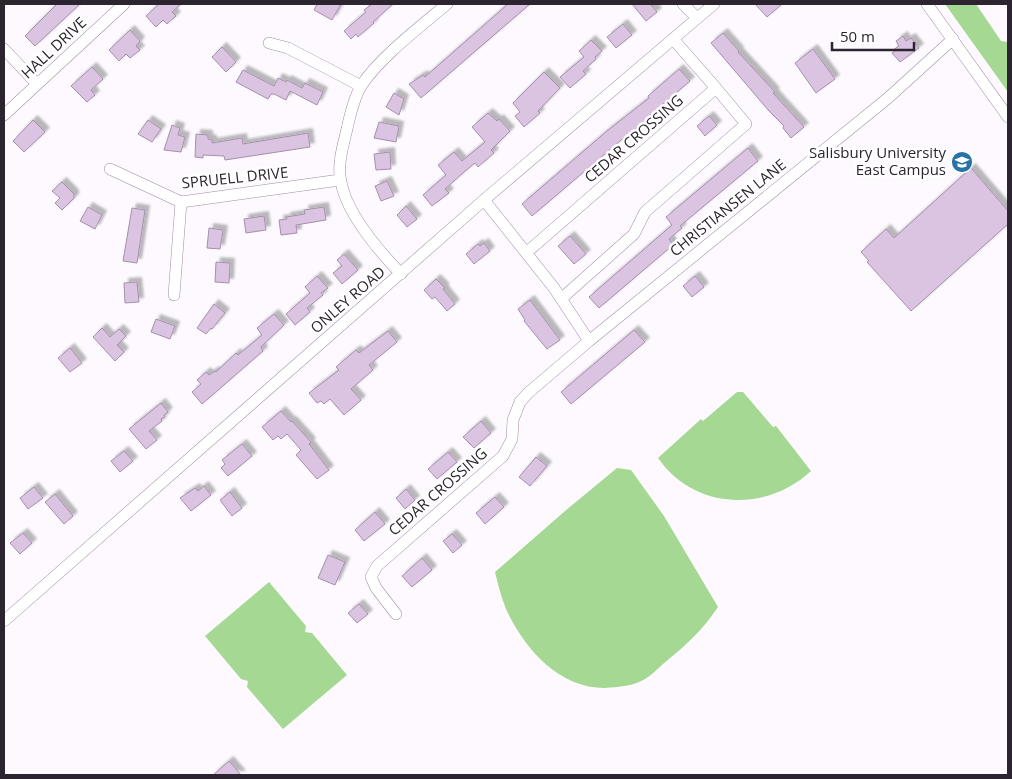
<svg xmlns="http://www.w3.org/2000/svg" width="1012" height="779" font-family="'Open Sans',sans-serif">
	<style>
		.green { fill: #a4d893 }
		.building { fill: #dac4e1; stroke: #a490ab; filter: url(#shadow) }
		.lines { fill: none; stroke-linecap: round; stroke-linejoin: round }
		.minor-casing { stroke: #a08ca7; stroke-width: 12 }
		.minor { stroke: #fff; stroke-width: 11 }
		.labels { text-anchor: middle; stroke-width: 5; stroke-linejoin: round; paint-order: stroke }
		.street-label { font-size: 15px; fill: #2c242f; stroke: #fff }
		.poi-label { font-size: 15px; fill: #2c242f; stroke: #fff; text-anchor: end }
	</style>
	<defs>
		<filter id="shadow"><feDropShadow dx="4.5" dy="-4.5" stdDeviation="1" flood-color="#0004"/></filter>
	</defs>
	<rect width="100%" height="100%" fill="#fdf9ff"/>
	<path class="green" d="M945 4H976L1001 41 1008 42V92Z
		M737 392H743L773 427 776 426 811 471C766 513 694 510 658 458L701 419 703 421Z
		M617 468 631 470 664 516 718 607C703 630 684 647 663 664 657 669 652 675 645 679 634 686 618 687 605 688 558 688 524 648 506 609 501 597 498 584 495 572L565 511Z
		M269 582 306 626 305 632 312 633 347 675 283 729 247 687 248 681 241 679 205 636Z"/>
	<path class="building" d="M57 4H80L35 46 25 36Z
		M159 4H181L172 12 176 16 167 24 163 20 156 27 146 16Z
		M317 4H341L332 20 314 10Z
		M372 4H393L373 22 374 23 358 37 356 34 351 39 344 31 366 12 364 10Z
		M508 4H530L421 98 409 84 423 75 425 77Z
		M632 4H650L657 12 646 21Z
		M755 4H782L767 17Z
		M623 24 632 35 616 48 607 37Z
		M130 30 140 41 136 46 140 50 130 58 126 54 119 61 109 50Z
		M723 33 739 51 738 52 775 92 773 93 804 127 791 138 783 128 784 126 769 111 711 43Z
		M903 36 906 41 911 38 919 48 900 62 892 53 895 51 893 50 899 46 896 41Z
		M591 40 602 51 595 57 596 59 583 71 586 74 570 88 560 77 584 57 579 51Z
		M222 47 236 62 226 72 212 57Z
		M813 49 835 79 816 93 795 63Z
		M92 67 103 79 91 90 95 95 87 102 71 86Z
		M679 69 690 81 647 118 648 119 626 137V136L532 216 522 204 607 131 649 98 648 96Z
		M243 70 274 86 278 78 286 82 287 80 302 88 305 83 323 92 317 105 290 91 286 100 274 94H271L268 99 236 82Z
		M544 72 560 88 538 111 540 113 524 127 515 116 520 112 513 103Z
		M394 93 404 99 399 115 386 107Z
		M488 113 497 121 499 119 510 131 491 150 494 153 478 167 475 163 464 172 445 189 449 193 432 206 423 195 446 175 438 165 454 152 462 161 485 142 472 127Z
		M709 116 717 125 705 136 697 126Z
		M33 120 45 132 24 152 13 141Z
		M148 120 161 129 152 142 138 134Z
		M379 122 399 126 396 142 374 138Z
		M172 125 180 128 178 135 185 137 181 152 164 150Z
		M308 133 310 147 225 160 224 156 203 155V158L195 157 196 134 208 135V139L212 140V143L242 138 243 144Z
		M748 148 758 161 680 226 682 228 669 239 673 245 599 308 589 297 672 225 666 217Z
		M390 152 391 169 376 170 374 154Z
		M971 168 1008 211V224L911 311 867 262 869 261 861 252 886 229 894 238Z
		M387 181 394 196 381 201 375 186Z
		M62 182 74 194V198L62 210 55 203 60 198 52 191Z
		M406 206 417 219 407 227 397 215Z
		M88 207 102 215 95 229 80 221Z
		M324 207 326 220 296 225 297 233 281 235 279 220 287 219 286 217 305 214 304 210Z
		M132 208 145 210 137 263 123 261Z
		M264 216 266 230 246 233 244 219Z
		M209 228 223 230 220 249 207 248Z
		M570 236 586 254 574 264 558 246Z
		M484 243 490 251 474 264 466 254 478 244 480 246Z
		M344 254 358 270 342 284 333 273 342 266 337 260Z
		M216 262 230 263 229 283 215 282Z
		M317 276 328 288 321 293 323 295 307 308 310 312 295 325 286 314 310 293 305 287Z
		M695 276 704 287 692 297 683 286Z
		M436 279 445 288 443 289 455 304 447 311 435 297 432 299 424 290Z
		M137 282 139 302 125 303 124 283Z
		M530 300 560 340 547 349 524 321 525 320 518 309Z
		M214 304 225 313 212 329 211 328 206 334 197 328Z
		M274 314 284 325 261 347 263 351 202 404 192 392 201 384 197 380 206 372 209 375 215 371 216 372 236 353 238 355 262 335 257 328Z
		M156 319 175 326 170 339 151 332Z
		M102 328 110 337 119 329 126 336 117 345 124 352 115 361 93 337Z
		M634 330 645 342 571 404 561 392Z
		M388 331 397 342 369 365 373 370 351 389 361 400 344 415 330 399 324 404 321 401 317 403 309 393 339 370 336 367 356 350 359 353Z
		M70 348 82 363 70 372 58 358Z
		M161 403 168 412 164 415 165 417 161 419 162 421 149 431 157 440 146 449 129 429Z
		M281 411 291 422 292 421 311 442 309 444 329 470 317 479 296 455 301 450 287 434 281 439 278 436 273 440 262 427Z
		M481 421 491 433 474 448 463 437Z
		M242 444 252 456 228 476 221 468 225 464 222 460Z
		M124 451 133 461 120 472 111 461Z
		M448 452 457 462 437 479 428 469Z
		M536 457 547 466 530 486 519 477Z
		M204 486 211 495 191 511 180 498 195 488 198 491Z
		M34 487 43 498 28 509 20 498Z
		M406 489 415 500 405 509 396 498Z
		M230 492 242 508 232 516 220 500Z
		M55 494 73 516 64 524 45 502Z
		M495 497 504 507 485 524 476 513Z
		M375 512 385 524 364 541 355 530Z
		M23 533 32 543 20 554 10 543Z
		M452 534 462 545 453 553 443 541Z
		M328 555 345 562 335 585 318 578Z
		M422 558 432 570 412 587 402 576Z
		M359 604 368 614 357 623 348 613Z
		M229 761 241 775H213Z"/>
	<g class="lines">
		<g class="minor-casing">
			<path id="minor" d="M683 4 697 18
				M927 4 1008 117
				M673 39 716 88
				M269 43 288 48 361 86
				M4 49 37 84
				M4 115 124 4
				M110 169 181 202 340 180
				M526 253 716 88 746 124 645 212 634 234 561 299
				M401 274C378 250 347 214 341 182 337 166 343 145 347 129 350 115 354 98 361 86 379 58 421 26 447 4
				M174 295 181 202
				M589 341 888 98 953 39
				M396 614 376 588 371 577 377 566 503 456 512 439 513 420 520 402 528 393 589 341 554 288 484 200
				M4 621 484 200 714 4"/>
		</g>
		<use href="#minor" class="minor"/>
	</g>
	<defs>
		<g id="university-disc" transform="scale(1.125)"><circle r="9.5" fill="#2873a6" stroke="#fff"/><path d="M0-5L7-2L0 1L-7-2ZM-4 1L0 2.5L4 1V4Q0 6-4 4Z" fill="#fff"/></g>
	</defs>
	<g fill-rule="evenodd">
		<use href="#university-disc" x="962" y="162"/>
	</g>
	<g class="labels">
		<g class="street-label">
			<text transform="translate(54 48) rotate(-43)" y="5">HALL DRIVE</text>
			<text transform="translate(634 139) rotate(-41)" y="5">CEDAR CROSSING</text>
			<text transform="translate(235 178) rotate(-6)" y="5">SPRUELL DRIVE</text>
			<text transform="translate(728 208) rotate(-39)" y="5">CHRISTIANSEN LANE</text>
			<text transform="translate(348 300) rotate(-41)" y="5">ONLEY ROAD</text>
			<text transform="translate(438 492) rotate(-41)" y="5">CEDAR CROSSING</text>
		</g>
		<g class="poi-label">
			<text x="946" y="158">Salisbury University<tspan x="946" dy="17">East Campus</tspan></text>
		</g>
	</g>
	<rect width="1012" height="779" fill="none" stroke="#2c242f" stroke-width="10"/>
	<path d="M832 42v8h82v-8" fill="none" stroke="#2c242f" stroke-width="2.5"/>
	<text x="840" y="42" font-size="15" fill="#2c242f" stroke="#ffffff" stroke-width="4" paint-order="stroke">50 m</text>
</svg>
